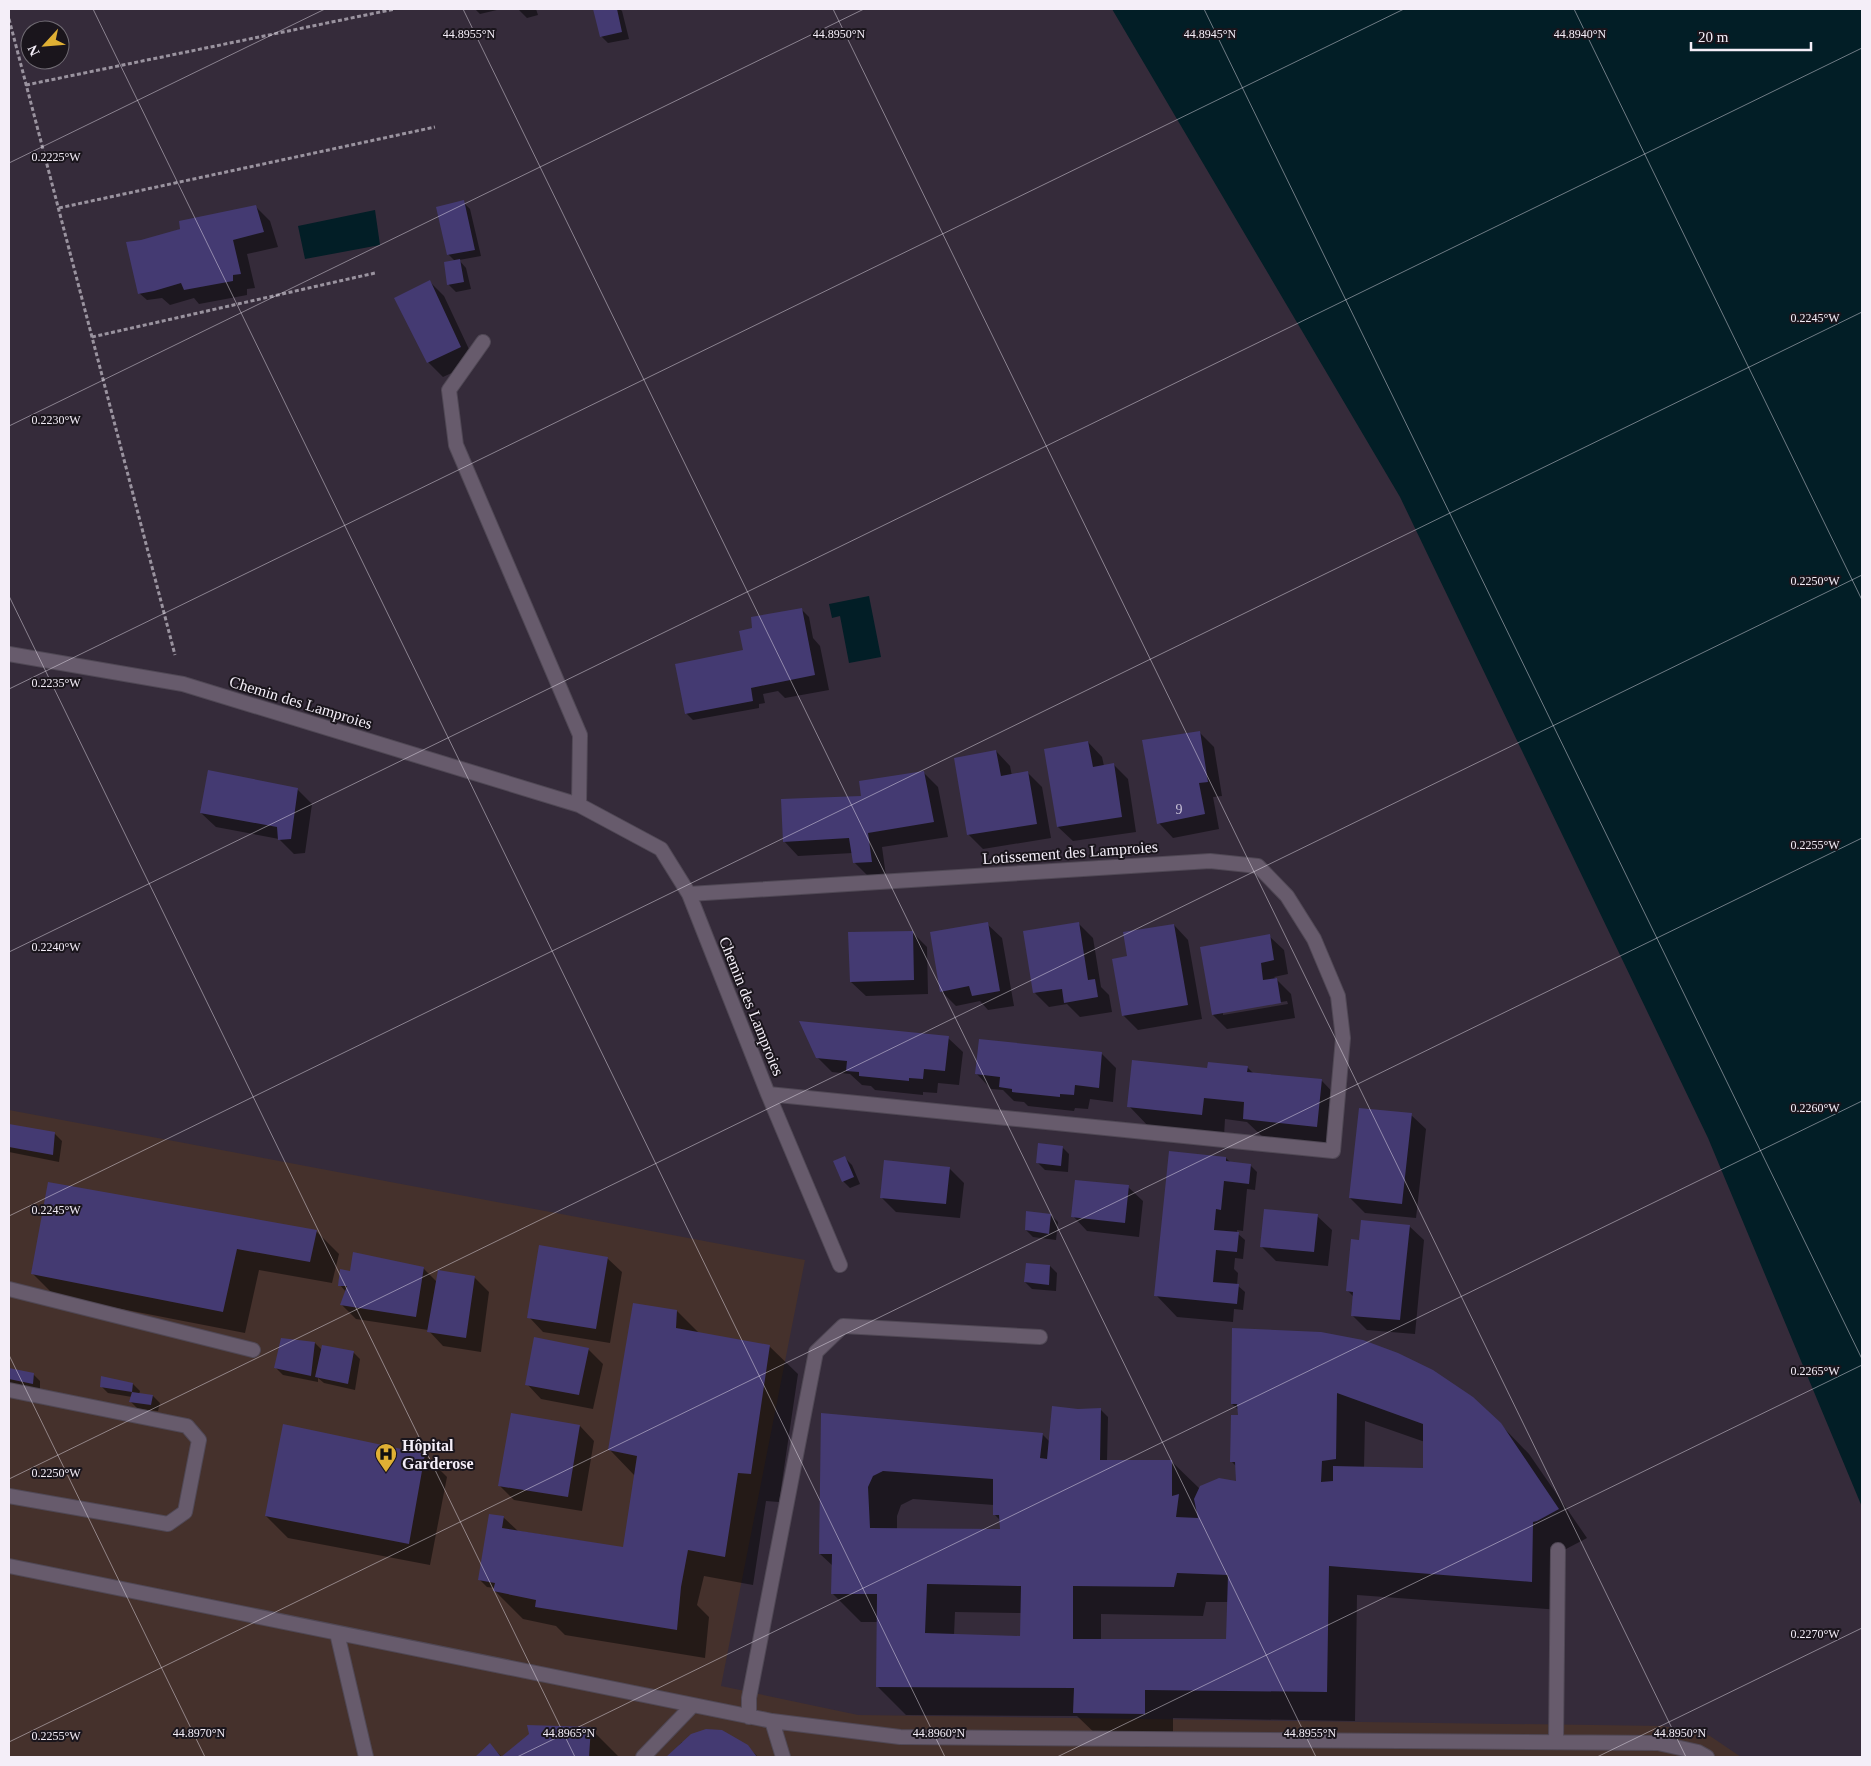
<svg xmlns="http://www.w3.org/2000/svg" width="1871" height="1766" font-family="'Times New Roman',serif">
	<style>
		.medical { fill: #45312c }
		.water { fill: #021e26 }
		.shadow { fill: #0007; fill-rule: evenodd }
		.building { fill: #443a72; fill-rule: evenodd }
		.lines { fill: none; stroke-linecap: round; stroke-linejoin: round }
		.service-casing { stroke: #504855; stroke-width: 16 }
		.minor-casing { stroke: #504855; stroke-width: 16 }
		.path { stroke: #9a939f; stroke-width: 3; stroke-dasharray: 4 2.5; stroke-linecap: butt }
		.service { stroke: #675b6c; stroke-width: 14 }
		.minor { stroke: #675b6c; stroke-width: 14 }
		.ticks { fill: none; stroke: #f4eef8; stroke-width: 1; stroke-opacity: 0.45 }
		.labels { text-anchor: middle; stroke-width: 4; stroke-linejoin: round; paint-order: stroke }
		.number-label { font-size: 14px; fill: #c8c1d6 }
		.street-label { font-size: 16px; fill: #f4eef8; stroke: #1a151c }
		.poi-label { font-size: 16px; font-weight: bold; fill: #f4eef8; stroke: #1a151c; text-anchor: start }
		.ticks-label { font-size: 12px; text-anchor: middle; fill: #f4eef8; stroke: #1a151c; stroke-width: 4; stroke-linejoin: round; paint-order: stroke }
	</style>
	<rect width="100%" height="100%" fill="#352b3a"/>
	<path class="medical" d="M9 1110 805 1260 721 1686 858 1715 1663 1726 1710 1736 1741 1757H9Z"/>
	<path class="water" d="M1112 9H1862V1507L1708 1138 1400 497Z
		M375 210 380 245 305 259 298 226Z
		M869 596 881 657 849 663 840 616 832 618 829 604Z"/>
	<path class="shadow" d="M475 9H501L480 14Z
		M518 9H536L538 15 527 18Z
		M599 9H620L622 11 629 39 608 43 601 36 595 10Z
		M463 202 470 209 481 256 459 260 466 268 471 289 456 292 449 285 455 261 448 254Z
		M255 206 270 221 278 247 247 254 255 288 247 289V295L199 304 194 298 170 305 162 298 147 300 139 293 143 241Z
		M430 282 444 296 475 362 443 377 428 362Z
		M802 610 809 617 813 638 820 646 829 690 785 698 778 691 763 694 765 703 759 704V708L693 720 686 713 745 651 754 629Z
		M1199 732 1214 747 1222 796 1213 797 1219 829 1173 838 1159 823Z
		M1088 742 1102 757 1104 766 1114 765 1128 779 1136 832 1073 841 1058 827Z
		M996 751 1010 766 1012 776 1028 773 1042 787 1051 838 983 849 968 834Z
		M923 772 938 787 948 837 882 847 886 876 869 877 854 862 853 853 798 856 784 841Z
		M297 789 312 804 305 853 294 854 279 839 216 827 201 813Z
		M1078 923 1093 938 1101 987 1109 995 1112 1012 1080 1017 1067 1004 1049 1007 1035 993Z
		M987 924 1002 938 1014 1006 988 1010 980 1001 956 1006 941 991Z
		M1174 925 1188 940 1202 1019 1138 1030 1123 1015 1129 957Z
		M912 932 927 947 928 994 866 996 851 982Z
		M1269 936 1284 950 1288 974 1274 977 1291 994 1295 1018 1227 1029 1213 1015ZM1287 1001 1288 1004 1223 1015V1012Z
		M948 1038 963 1052 959 1085 938 1083 937 1093 923 1092V1095L875 1090 871 1086 862 1085 850 1074 832 1072 817 1057Z
		M1102 1054 1116 1068 1113 1102 1090 1099 1088 1109 1075 1108 1074 1111 1028 1106 1024 1102 1014 1101 1003 1090 991 1089 977 1074Z
		M1209 1063 1248 1068 1254 1074 1322 1081 1343 1103 1339 1148 1266 1140 1247 1122 1225 1119 1224 1136 1150 1128 1129 1106 1208 1069Z
		M1411 1115 1426 1129 1416 1218 1365 1213 1350 1198Z
		M9 1125 55 1134 62 1141 59 1162 9 1152Z
		M1062 1147 1069 1154 1068 1172 1045 1170 1038 1163Z
		M845 1158 852 1165 860 1184 850 1188 843 1181Z
		M1226 1158 1231 1163 1250 1165 1257 1172 1255 1190 1247 1189 1243 1231 1237 1230V1233L1245 1240 1243 1259 1235 1258 1234 1269 1238 1273 1237 1285 1245 1292 1243 1310 1234 1309 1233 1322 1177 1317 1156 1295Z
		M949 1168 964 1183 960 1218 896 1212 881 1197Z
		M49 1183 317 1232 339 1254 332 1283 259 1270 245 1333 55 1296 33 1274Z
		M1128 1187 1143 1201 1139 1237 1087 1231 1073 1216Z
		M1051 1215 1058 1222 1056 1240 1033 1237 1026 1230Z
		M1317 1216 1332 1230 1328 1266 1276 1261 1261 1246Z
		M1409 1226 1424 1240 1415 1334 1367 1330 1352 1315 1354 1297 1347 1290 1358 1241Z
		M607 1258 622 1272 610 1343 543 1332 529 1317Z
		M1050 1266 1057 1273 1056 1291 1032 1289 1025 1282Z
		M423 1268 437 1282 474 1277 489 1292 481 1352 443 1346 428 1330 356 1319 342 1305 346 1292 340 1285 351 1272Z
		M677 1311 700 1334 769 1346 798 1374 779 1502 766 1501 753 1585 704 1576 697 1605 709 1617 705 1658 565 1635 556 1626 523 1619 495 1591V1588L487 1587 480 1580 503 1517 518 1531 624 1548 635 1476 610 1450Z
		M1233 1330 1500 1424 1529 1454 1587 1538 1566 1549 1561 1550 1560 1610 1357 1595 1355 1721 1173 1718V1742L1103 1741 1077 1716 906 1715 877 1686 878 1622H861L832 1593 833 1566 820 1554 822 1414 1042 1434 1050 1442 1078 1410H1101L1108 1417 1107 1460 1171 1461 1200 1489 1237 1482V1467L1232 1462 1239 1416V1410L1232 1404ZM1365 1421 1425 1442V1469L1364 1468ZM913 1499 994 1505V1514L1001 1521 1002 1530 897 1529V1516L901 1505ZM1206 1602H1228L1227 1640H1101V1614L1203 1616ZM955 1612 1021 1613V1637L954 1635Z
		M315 1343 322 1350 353 1352 360 1359 355 1390 324 1383 318 1378V1382L283 1375 276 1368Z
		M588 1349 603 1364 593 1409 541 1399 527 1384Z
		M9 1369 33 1374 40 1381V1390L10 1384Z
		M133 1384 140 1391 139 1394 153 1396 160 1403 158 1411 138 1409 131 1402 132 1397 108 1393 101 1386Z
		M580 1426 594 1441 582 1511 514 1500 500 1486Z
		M425 1455 447 1477 430 1565 288 1538 266 1516Z
		M590 1728 619 1757H477L490 1745 502 1757 531 1734Z
		M682 1742 747 1746 758 1757H668Z"/>
	<path class="building" d="M593 9H617L622 32 600 37Z
		M464 200 475 250 447 255 436 207Z
		M256 205 264 232 233 240 241 274 233 275V281L184 290 181 283 154 291 138 294 126 242 141 240 180 229 179 221Z
		M460 259 464 282 447 285 444 262Z
		M430 280 461 347 427 363 394 298Z
		M802 608 815 675 751 688 753 701 685 714 675 664 743 650 739 631 752 628 751 617Z
		M1200 731 1208 782 1199 783 1205 814 1157 824 1142 740Z
		M1088 741 1093 767 1114 763 1122 817 1057 827 1044 749Z
		M996 750 1001 776 1028 771 1037 824 967 835 954 758Z
		M208 770 298 788 291 839 278 840 277 827 200 813Z
		M924 771 934 822 868 833 872 862 853 863 849 838 783 842 781 799 861 796 859 781Z
		M988 922 1000 991 972 996 969 986 940 992 930 932Z
		M1079 922 1088 980 1095 979 1098 997 1064 1003 1062 989 1033 993 1023 931Z
		M1174 924 1188 1005 1122 1016 1112 959 1127 956 1123 932Z
		M913 931 914 980 850 982 848 932Z
		M1270 934 1274 960 1261 963 1263 980 1277 978 1281 1003 1212 1015 1200 947Z
		M799 1021 949 1036 945 1071 924 1069 923 1079 909 1078V1081L859 1076V1072L846 1071 847 1061 816 1058Z
		M979 1039 1102 1052 1099 1088 1075 1085 1074 1095 1060 1094V1097L1012 1092V1089L999 1087 1000 1077 975 1074Z
		M1132 1060 1207 1068 1208 1062 1248 1066 1247 1072 1322 1079 1317 1127 1243 1119 1244 1102 1204 1098 1202 1115 1127 1107Z
		M1359 1108 1412 1113 1402 1204 1349 1198Z
		M9 1124 55 1132 53 1155 9 1147Z
		M1038 1143 1063 1146 1061 1166 1036 1163Z
		M1169 1151 1226 1157V1161L1251 1164 1249 1184 1224 1181 1221 1210 1216 1209 1214 1230 1239 1232 1237 1252 1216 1250 1213 1282 1239 1284 1237 1304 1154 1296Z
		M845 1156 854 1177 842 1182 833 1161Z
		M884 1160 950 1167 946 1204 880 1198Z
		M1075 1180 1129 1185 1125 1223 1071 1217Z
		M48 1182 317 1230 310 1262 237 1249 223 1312 31 1274Z
		M1264 1209 1318 1214 1314 1252 1260 1247Z
		M1026 1211 1051 1214 1049 1234 1025 1230Z
		M1361 1220 1410 1225 1400 1320 1351 1316 1353 1292 1346 1291 1351 1239 1359 1240Z
		M539 1245 608 1257 596 1329 527 1318Z
		M353 1252 424 1267 416 1317 340 1305 347 1286H338L340 1269 350 1271Z
		M1026 1263 1050 1265 1049 1285 1024 1282Z
		M438 1270 475 1276 466 1338 427 1332Z
		M633 1303 677 1310 676 1328 770 1345 751 1474 738 1473 725 1557 688 1550 681 1587 677 1630 535 1607 536 1600 493 1591 495 1583 478 1580 489 1514 504 1516 502 1528 623 1547 637 1456 608 1450Z
		M1232 1328 1321 1332 1363 1340 1398 1353 1433 1370 1473 1397 1501 1423 1559 1509 1537 1521 1533 1522 1532 1582 1329 1566 1327 1692 1145 1690V1714L1073 1713 1074 1688 876 1687 877 1594H831L832 1554H819L821 1413 1043 1433 1040 1458 1047 1459 1052 1406 1078 1409 1101 1408 1100 1460H1172V1496L1179 1494 1176 1517 1198 1518 1194 1499 1200 1486 1219 1478 1236 1481 1235 1462H1230L1231 1415H1238L1237 1404H1231ZM1337 1393 1423 1424V1468L1333 1466V1481L1321 1482 1322 1461 1336 1459ZM883 1471 993 1479V1515H999L1000 1529 870 1528 868 1487 873 1476ZM1177 1573 1228 1575 1226 1639H1073V1586L1174 1587ZM927 1584 1021 1586 1020 1636 925 1633Z
		M534 1337 589 1348 579 1395 525 1385Z
		M281 1338 315 1342 311 1376 274 1368Z
		M322 1345 354 1351 348 1384 315 1377Z
		M9 1368 34 1373 33 1384 9 1379Z
		M101 1376 133 1383 132 1392 100 1387Z
		M132 1392 153 1395 151 1405 129 1402Z
		M511 1413 580 1425 568 1497 498 1486Z
		M283 1424 425 1454 409 1544 265 1516Z
		M527 1725 591 1727 589 1757H475L490 1743 501 1757 529 1734Z
		M706 1729 722 1730 748 1745 757 1757H666L691 1734Z"/>
	<g class="lines">
		<g class="service-casing">
			<path id="service" d="M9 1289 253 1350
				M9 1390 187 1426 199 1440 185 1512 168 1524 9 1496
				M9 1566 772 1721 900 1737 1658 1743 1698 1752 1707 1757
				M337 1633 366 1757
				M749 1717V1698L816 1352 843 1326 1040 1337
				M772 1721 783 1757
				M1556 1742 1558 1550
				M643 1757 693 1705"/>
		</g>
		<g class="minor-casing">
			<path id="minor" d="M9 654 183 684 579 805 580 735 456 445 449 390 483 342
				M579 805 661 849 689 894 768 1094 840 1265
				M689 894 1210 861 1258 866 1287 896 1314 939 1338 996 1343 1038 1333 1151 768 1094"/>
		</g>
		<path class="path" d="M9 19 175 655
			M26 85 395 9
			M59 208 435 127
			M92 337 375 273"/>
		<use href="#service" class="service"/>
		<use href="#minor" class="minor"/>
	</g>
	<path class="ticks" d="M93 9 945 1757M463 9 1316 1757M833 9 1686 1757M1204 9 1862 1359M1574 9 1862 600M9 163 325 9M9 426 864 9M9 596 575 1757M9 689 1404 9M9 952 1862 48M9 1216 1862 312M9 1355 205 1757M9 1479 1862 575M9 1742 1862 838M517 1757 1862 1101M1057 1757 1862 1365M1597 1757 1862 1628"/>
	<defs>
		<g id="hospital-pin" transform="scale(1.125)"><path d="M0 17L-7.5 6A9.5 9.5 0 1 1 7.5 6Z" fill="#e0b034" stroke="#1a151c"/><path d="M-5-5h3v3.5h4V-5h3V5h-3V1.5h-4V5h-3Z" fill="#111"/></g>
	</defs>
	<g fill-rule="evenodd">
		<use href="#hospital-pin" x="386" y="1454"/>
	</g>
	<g class="labels">
		<g class="number-label">
			<text x="1179" y="814">9</text>
		</g>
		<g class="street-label">
			<text transform="translate(301 702) rotate(17)" y="6">Chemin des Lamproies</text>
			<text transform="translate(1070 852) rotate(-4)" y="6">Lotissement des Lamproies</text>
			<text transform="translate(752 1006) rotate(68)" y="6">Chemin des Lamproies</text>
		</g>
		<g class="poi-label">
			<text x="402" y="1451">Hôpital<tspan x="402" dy="18">Garderose</tspan></text>
		</g>
	</g>
	<g class="ticks-label">
		<text x="469" y="38">44.8955°N</text>
		<text x="839" y="38">44.8950°N</text>
		<text x="1210" y="38">44.8945°N</text>
		<text x="1580" y="38">44.8940°N</text>
		<text x="56" y="161">0.2225°W</text>
		<text x="1815" y="322">0.2245°W</text>
		<text x="56" y="424">0.2230°W</text>
		<text x="1815" y="585">0.2250°W</text>
		<text x="56" y="687">0.2235°W</text>
		<text x="1815" y="849">0.2255°W</text>
		<text x="56" y="951">0.2240°W</text>
		<text x="1815" y="1112">0.2260°W</text>
		<text x="56" y="1214">0.2245°W</text>
		<text x="1815" y="1375">0.2265°W</text>
		<text x="56" y="1477">0.2250°W</text>
		<text x="1815" y="1638">0.2270°W</text>
		<text x="199" y="1737">44.8970°N</text>
		<text x="569" y="1737">44.8965°N</text>
		<text x="939" y="1737">44.8960°N</text>
		<text x="1310" y="1737">44.8955°N</text>
		<text x="1680" y="1737">44.8950°N</text>
		<text x="56" y="1740">0.2255°W</text>
	</g>
	<rect width="1871" height="1766" fill="none" stroke="#f4eef8" stroke-width="20"/>
	<g transform="translate(45 45) rotate(244)"><circle r="24" fill="#1a151c" stroke="#716c74"/>
	<path d="M0-4L9 19L0 12L-9 19Z" fill="#e0b034"/>
	<text y="-8" font-size="14" font-weight="bold" text-anchor="middle" fill="#f4eef8">N</text>
	</g>
	<path d="M1691 42v8h120v-8" fill="none" stroke="#f4eef8" stroke-width="2.5"/>
	<text x="1698" y="42" font-size="15" fill="#f4eef8" stroke="#1a151c" stroke-width="4" paint-order="stroke">20 m</text>
</svg>
